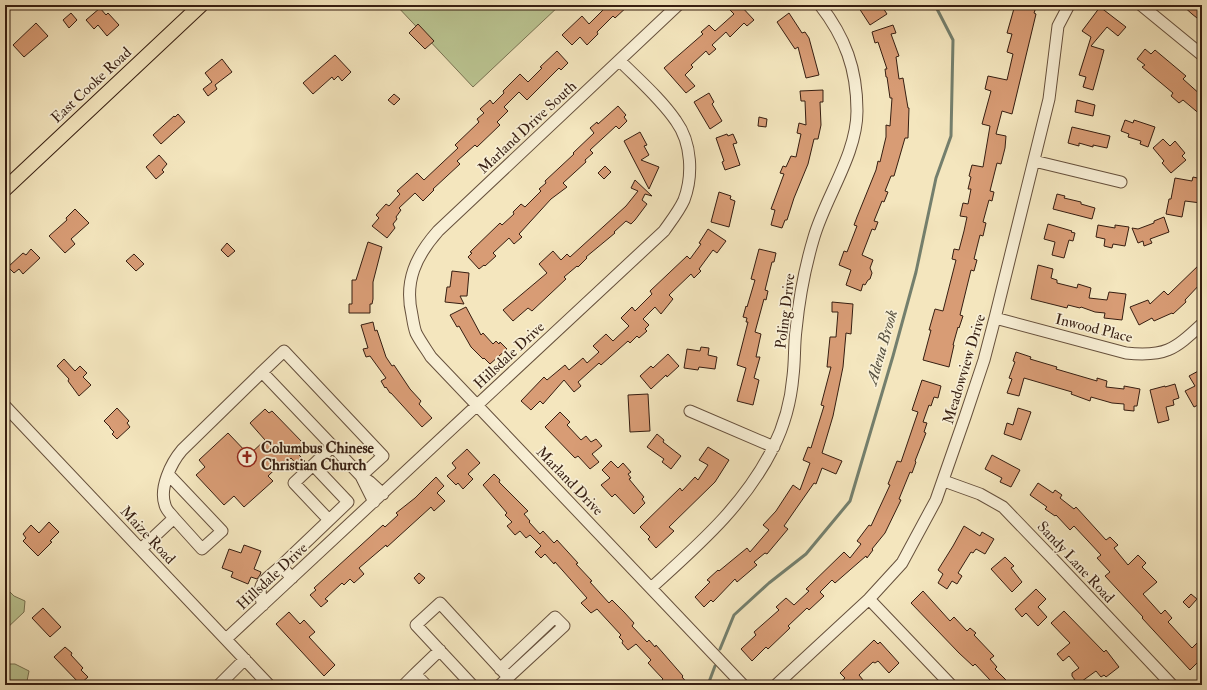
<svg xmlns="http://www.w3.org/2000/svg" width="1207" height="690" font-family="'IM FELL Double Pica',serif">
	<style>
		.green { fill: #bbc592; stroke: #787252 }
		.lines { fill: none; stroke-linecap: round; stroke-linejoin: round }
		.stream { stroke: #747f6d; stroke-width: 3 }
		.building { fill: #d89c75; stroke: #361e11 }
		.minor-casing { stroke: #66503c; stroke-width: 13 }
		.major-casing { stroke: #361e11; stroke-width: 16 }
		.minor { stroke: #f8efd5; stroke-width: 11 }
		.major { stroke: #f4e6be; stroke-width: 14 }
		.labels { text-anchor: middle; stroke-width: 3.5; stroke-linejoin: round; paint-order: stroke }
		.street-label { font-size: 15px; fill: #361e11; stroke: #f8efd5 }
		.poi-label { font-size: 15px; font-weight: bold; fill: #361e11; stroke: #f8efd5; text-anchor: start }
		.water-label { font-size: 16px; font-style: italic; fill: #554f3f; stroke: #f8efd5 }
	</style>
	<rect width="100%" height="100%" fill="#f4e6be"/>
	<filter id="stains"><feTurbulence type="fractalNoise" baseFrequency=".005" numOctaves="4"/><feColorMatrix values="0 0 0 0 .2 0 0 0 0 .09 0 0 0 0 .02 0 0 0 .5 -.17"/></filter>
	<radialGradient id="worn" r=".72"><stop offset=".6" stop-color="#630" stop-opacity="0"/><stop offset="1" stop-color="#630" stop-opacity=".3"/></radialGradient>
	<path class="green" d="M396 5H560L473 87Z
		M5 587 14 596 25 601 24 612 5 630Z
		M5 664H15L29 671 27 681 23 685H5Z"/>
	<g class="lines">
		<path class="stream" d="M720 649 734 615 769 583 806 554 850 501 893 356 916 272 936 178 951 136 953 40 935 5
			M706 685 709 682 715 666"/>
	</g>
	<path class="building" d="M608 5H629L615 18 613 16 597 32 598 34 587 45 580 37 572 45 562 35 582 16 589 24Z
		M725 5H740L754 20 747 26 744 23 730 37 726 32 712 45 716 49 709 55 706 51 691 65 693 67 685 75 695 86 686 93 664 68 703 34 701 32 709 25 715 31 734 14Z
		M857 5H881L887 14 870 25Z
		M1015 5H1037L1034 13 1036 14 1012 114 1002 111 996 134 1006 136 1005 148 1001 164 997 163 990 191 994 192 992 201 989 200 983 222 986 223 983 236 980 235 974 259 977 260 974 271 971 270 960 315 963 316 959 328 958 327 953 345H954L949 367 923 360 931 330H929L935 309 943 311 956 260 952 259 954 249 959 250 964 231 967 217 960 216 963 203 968 204 971 189H968L971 177 969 176 972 165 983 167 990 126 982 124 991 91 985 89 988 76 1007 80 1013 54 1007 52 1012 34 1007 33Z
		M1182 5H1202V22L1192 14Z
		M1100 7 1126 27 1118 36 1107 27 1091 46 1104 50 1093 90 1083 87 1086 77 1079 75 1091 37 1082 31Z
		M100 8 106 15 108 13 119 25 107 36 98 25 94 29 86 20Z
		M71 13 77 20 69 28 63 20Z
		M789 13 802 33 805 32 809 38 819 75 806 78 798 47 795 49 777 22Z
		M36 23 48 36 24 57 13 45Z
		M418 24 434 41 425 49 409 33Z
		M893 25 896 33 891 34 899 56 896 57 899 79 903 78 908 108H909L908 138H905L894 176H891L885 191 888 192 884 202 882 201 874 221 878 222 875 230 872 229 862 255 873 260 870 268 872 273 870 279 868 280 865 285 863 284 861 291 846 285 851 270 839 265 844 251 847 252 857 226 854 225 857 217 876 170 878 161 880 162 886 137V125L890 126 892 98H890L887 77H886L885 69H887L878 42 875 43 872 32Z
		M1145 49 1151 54 1155 50 1186 76 1183 79 1202 96V116L1183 100 1179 103 1171 96 1173 93 1142 67 1145 65 1137 59Z
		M557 51 568 63 561 70 559 68 527 100 519 92 504 107 508 111 497 122 500 125 477 147 475 145 457 161 460 164 433 189 434 190 423 201 415 193 399 208 401 210 396 217 397 219 393 224 395 228 387 238 372 226 379 218 376 215 386 204 389 206 400 194 397 191 417 173 424 180 458 148 455 145 479 122 477 119 484 113 480 109 490 100 493 104 504 93 503 91 520 74 528 82 542 68 540 67Z
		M335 55 351 72 342 81 338 76 334 80 332 77 313 94 303 83Z
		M222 59 232 72 215 85 217 89 208 96 203 89 212 82 205 73Z
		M823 90V102H820L821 125 818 139H814L808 164 794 198 787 220H785L782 228 771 225 775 210 771 209 784 174 780 173 783 166 786 167 791 156 796 157 801 134 797 133 799 123 806 125 805 101H801L800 91Z
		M709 93 714 102 712 104 722 121 710 129 694 102Z
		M394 94 400 99 394 105 388 100Z
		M1077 100 1095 105 1093 116 1075 112Z
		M618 106 626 115 624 117 627 121 619 129 616 126 590 150 593 153 585 160 586 162 563 183 567 187 551 199 519 234 522 237 514 244 509 238 493 253 496 256 485 266 484 265 479 269 468 257 472 253 470 252 500 223 502 225 514 214 513 212 521 204 525 207 541 191 539 189 546 183 545 181 574 154 573 153 594 133 590 128 597 122 598 124Z
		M178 114 185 122 161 144 153 135 174 116 175 117Z
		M759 117 767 119 766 127 758 126Z
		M1125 120 1133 123 1134 120 1155 127 1148 147 1140 144 1141 141 1128 137 1129 134 1121 131Z
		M1072 127 1110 136 1107 148 1093 145V147L1079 143V146L1068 143Z
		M640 132 647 145 644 146 649 155 641 160 659 167 649 189 624 141Z
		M727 134 728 136 733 134 737 143 733 144 740 165 725 170 722 162 724 161 716 138Z
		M1163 139 1170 146 1175 141 1185 153 1182 156 1186 160 1171 173 1162 163 1164 161 1153 148Z
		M159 155 167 164 162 170 164 172 156 179 146 167Z
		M605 166 611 172 604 179 598 173Z
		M1193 177 1202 179 1201 203 1185 201 1182 217 1166 214 1169 199H1171L1175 178 1192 181Z
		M635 180 652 196 645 194 642 200 647 204 635 220 631 224 626 221 614 232 615 233 586 257 587 258 578 267 577 266 564 277 566 279 532 311 528 308 513 321 503 310 547 273 539 264 553 251 561 260 567 254 570 257 626 206 638 191 631 188Z
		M719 192 731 196 730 199 735 201 729 227 711 222Z
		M1057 194 1065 196 1064 198 1081 202V204L1095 208 1092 219 1053 209Z
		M75 209 89 223 71 239 75 244 65 253 49 236 67 220 66 218Z
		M1164 217 1169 232 1150 239 1152 243 1144 246 1143 241 1138 243 1132 228 1138 229 1154 223V221Z
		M1048 224 1072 231 1071 232 1075 233 1073 241 1069 240 1064 258 1052 255 1055 242 1044 239Z
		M1098 225 1115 228V225L1129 227 1125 246 1113 244 1112 248 1104 246 1105 239 1096 237Z
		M708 229 726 241 717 253 713 250 699 269 701 271 694 278 691 274 669 295 673 299 661 314 655 307 643 319 649 325 645 329 647 331 639 338 637 336 630 343 628 341 601 365 599 363 578 382 581 386 574 392 564 380 543 404 540 401 531 410 521 401 544 377 547 380 565 365 569 370 583 358 587 363 599 352 593 346 606 334 613 341 629 326 621 318 632 307 635 311 652 294 650 291 687 256 690 259 701 244 699 243Z
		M368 242 382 247 373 282V299L372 304H370V313H349V304H352V280H356Z
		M227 243 235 251 228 257 221 250Z
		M31 249 40 258 23 274 19 269 14 273 8 267 23 253 26 255Z
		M759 249 776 253 774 262H772L765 290 768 291 766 300 764 299 755 332 761 334 756 357H760L754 378 759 380 753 405 737 401 746 368 737 365 748 322H746L747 318 743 317 746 306 747 307 755 280 751 279Z
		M134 254 144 264 136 271 126 261Z
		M1202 262V282L1185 300 1186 302 1173 314 1172 313 1154 321 1152 318 1139 325 1130 307 1148 300 1150 304 1164 291 1168 295Z
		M1038 265 1053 269 1051 278 1057 280V283L1077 288 1078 284 1091 288 1089 298 1107 300 1109 292 1126 294 1122 320 1104 318 1105 313 1095 312 1081 307 1080 308 1068 305 1067 308 1031 299Z
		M452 271 469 273 467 296H460L464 304 445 302 447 287H450Z
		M832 302 853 304 851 334 846 333 843 367 833 416 822 453 842 461 836 474 822 468 816 484 814 483 784 526 788 529 767 554 765 553 754 562 757 565 737 582 735 579 713 602 711 600 704 607 695 597 710 582 707 580 718 570 719 571 747 548 750 552 769 530 763 525 776 511 793 485 800 490 810 463 803 460 808 447 811 448 824 406 821 405 831 367H827L830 337H836L838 312H832Z
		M466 307 481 335 483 333 493 344 496 341 499 344 500 342 507 349 490 364 484 358 483 359 471 347 459 326 457 327 450 315Z
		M373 322 375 331 377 330 386 357 392 366 394 365 410 389 421 401 419 404 432 418 422 427 391 393H390L386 387 385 388 381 381 386 378 370 356 366 357 363 349 368 348 361 325Z
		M701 347 709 348 708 355 717 357 715 369 699 367 698 370 684 368 687 349 700 351Z
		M1016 352 1031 357 1030 359 1057 367 1056 369 1097 381V378L1107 381 1106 387 1124 389V386L1140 389 1137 406H1134V411L1124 410V404L1112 403 1091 397 1090 401 1071 394 1072 392 1024 378 1019 396 1007 393 1012 379 1009 378 1015 362 1013 361Z
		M668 354 679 366 667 377 666 375 651 389 640 376 651 366 653 368Z
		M64 359 75 371 80 366 87 373 83 377 91 385 79 396 68 381 69 379 57 366Z
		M1202 369V403L1194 407 1185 391 1195 386 1189 376Z
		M922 380 941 386 938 398 934 397 931 406 929 405 923 422 927 423 924 432 926 433 915 461 916 462 912 473 910 472 899 499 901 500 885 533 872 549 873 550 867 558 866 556 835 583 832 580 820 592 824 596 809 610 807 608 788 626 790 628 768 649 766 647 752 661 741 649 756 635 754 632 779 610 776 607 786 598 794 605 809 591 806 589 844 552 850 558 861 544 857 541 869 525 871 526 890 485 888 484 897 461 901 462 918 412 912 410Z
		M1175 384 1179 398 1173 400 1174 405 1166 407 1169 420 1158 423 1150 390 1165 386V387Z
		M648 394 650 431 630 432 628 395Z
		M117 408 129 421 127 423 130 427 117 439 112 434 114 432 110 428V427L104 421Z
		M1018 408 1031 412 1021 440 1004 434 1007 423 1013 425Z
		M265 409 269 413 272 411 303 443 300 446 302 448 297 453 305 461 299 467 291 458 286 463 284 461 268 476 273 481 244 507 234 496 224 505 196 475 205 467 199 460 228 433 249 455 265 440 250 423Z
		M560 412 570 422 567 425 581 440 586 436 591 442 596 439 602 446 592 454 599 462 590 469 578 456 575 458 545 427Z
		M657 434 664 440 663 442 681 456 671 469 662 462 664 459 647 447Z
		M708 447 729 460 715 482 669 527 674 531 656 548 648 539 650 537 640 527 680 488 682 491 695 477 698 480 708 465 699 460Z
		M467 449 480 463 468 474 473 479 463 489 458 483 456 485 447 476 456 468 452 463Z
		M992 455 1020 470 1011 487 1000 482 1002 478 985 469Z
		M611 461 618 468 623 463 631 472 628 474 631 478 629 479 644 497 642 499 645 503 634 514 615 494 612 497 601 485 610 478 602 470Z
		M494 474 500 480 499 482 528 511 524 514 530 521 529 522 540 534 543 531 554 543 557 540 578 563 576 564 592 581 590 582 609 603 612 600 624 612 634 623 632 626 647 642 649 640 655 647 656 645 683 676 682 677 689 685H657L663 679 648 663 651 660 636 644 628 650 622 643 623 641 619 637 621 635 597 609 591 613 581 603 587 598 555 562 554 564 545 554 541 558 535 552 541 546 530 535 526 538 520 531 515 535 507 526 512 522 505 515 507 513 483 485Z
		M436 477 444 486 437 493 445 501 434 511 431 507 387 547 386 545 359 568 364 574 354 583 350 579 344 585 342 583 325 599 328 601 321 607 310 595 316 590 314 588 383 525 385 527 398 515 396 513 415 498Z
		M1038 483 1053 493 1055 490 1062 495 1060 498 1074 509 1076 507 1106 540 1110 537 1118 545 1114 548 1128 565 1138 555 1146 563 1142 567 1157 582 1143 594 1161 614 1165 610 1172 618 1168 622 1169 623 1192 648 1202 638V658L1190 670 1142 618 1143 617 1105 576 1110 572 1097 558 1101 555 1088 541 1074 526 1070 530 1056 515 1055 516 1045 509 1047 507 1030 495Z
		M49 522 59 532 50 541 52 542 38 556 23 541 26 538 23 534 31 525 39 533Z
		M964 526 980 536 982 532 994 539 985 554 976 549 973 553 971 552 958 573 962 576 957 584 952 581 947 589 938 583 943 574 938 570 953 546Z
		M244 545 261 551 254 569 261 572 260 575 257 579 251 577 248 584 231 577 233 572 222 568 229 549 241 553Z
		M1005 557 1014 566 1011 568 1022 582 1012 592 991 569Z
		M419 573 425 578 419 584 414 578Z
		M1036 589 1046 599 1038 607 1047 617 1038 626 1026 613 1022 617 1015 609Z
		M923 591 950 621 954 617 967 631 970 628 976 633 974 635 994 656 990 659 997 667 995 669 1011 685H985L990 680 975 664 973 666 959 653 911 603Z
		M1191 594 1197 599 1189 608 1183 602Z
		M43 608 61 627 50 637 32 618Z
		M1064 611 1104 652 1106 650 1119 667 1106 677 1104 675 1101 677 1096 671 1078 684 1072 676V673L1079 668 1069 656 1063 661 1057 654 1070 643 1051 623Z
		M289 612 300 624 304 620 315 632 309 637 335 665 324 676 276 624Z
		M874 640 878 644 880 642 899 663 889 673 878 661 875 663 873 662 859 675 863 680 858 685H837L845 678 840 673Z
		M65 647 72 653 71 655 83 668 81 670 88 677 80 684 54 657Z"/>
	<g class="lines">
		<g class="minor-casing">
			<path id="minor" d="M678 5 438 231C416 256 404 281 412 315 413 321 414 328 416 333 420 341 426 349 431 357L743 685
				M1141 5 1202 55
				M1034 161 1121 182
				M995 318 1126 353C1165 357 1174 350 1202 324
				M262 372 284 351 383 456 361 476
				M5 406 269 685
				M690 411 774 447
				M313 465 333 446
				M168 474 222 531 202 549 174 518
				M361 476 374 502
				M944 481 980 494 1003 507 1055 561 1172 685
				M141 549 174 518C171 514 166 510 165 505 159 488 171 463 182 450L262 372 361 476 370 482 383 494
				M292 578 281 566 348 502 313 465 294 483 329 520
				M651 588C698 545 744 506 773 448 784 426 791 400 793 376 795 361 794 345 796 330 799 299 805 267 814 237 826 196 857 154 857 111 857 69 845 37 820 5
				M869 599 951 685
				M263 605C255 582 265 581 281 566
				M226 639 664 231C671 221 679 211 684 200 693 176 692 143 676 121 661 99 639 80 620 61
				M415 674 440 650
				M219 685 245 659
				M404 685 415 674 426 685
				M472 685 416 625 440 603 509 678
				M500 685 564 626 555 617 500 669
				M776 685 869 599 902 563 936 500 965 417 984 360 995 318 1049 99 1058 26 1069 5"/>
		</g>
		<g class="major-casing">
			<path id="major" d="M5 189 201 5"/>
		</g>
		<use href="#minor" class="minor"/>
		<use href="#major" class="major"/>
	</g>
	<defs>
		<g id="church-ring" transform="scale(1)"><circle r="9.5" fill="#f8efd5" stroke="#8f2418" stroke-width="1.5"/><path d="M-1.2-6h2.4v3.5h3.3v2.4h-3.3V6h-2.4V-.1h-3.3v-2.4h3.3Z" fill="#8f2418"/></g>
	</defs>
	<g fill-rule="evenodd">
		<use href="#church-ring" x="247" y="457"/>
	</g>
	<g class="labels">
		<g class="street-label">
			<text transform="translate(91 85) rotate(-43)" y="5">East Cooke Road</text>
			<text transform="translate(527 127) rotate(-43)" y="5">Marland Drive South</text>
			<text transform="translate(785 311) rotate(-83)" y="5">Poling Drive</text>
			<text transform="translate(1094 328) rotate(14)" y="5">Inwood Place</text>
			<text transform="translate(509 355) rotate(-43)" y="5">Hillsdale Drive</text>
			<text transform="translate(964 369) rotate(-73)" y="5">Meadowview Drive</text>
			<text transform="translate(570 481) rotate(46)" y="5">Marland Drive</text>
			<text transform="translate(148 535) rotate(47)" y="5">Maize Road</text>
			<text transform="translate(1076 562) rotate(47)" y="5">Sandy Lane Road</text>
			<text transform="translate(272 576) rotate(-43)" y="5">Hillsdale Drive</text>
		</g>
		<g class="poi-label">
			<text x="261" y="453">Columbus Chinese<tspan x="261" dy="17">Christian Church</tspan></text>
		</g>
		<g class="water-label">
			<text transform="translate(881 347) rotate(-74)" y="6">Adena Brook</text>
		</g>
	</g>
	<rect width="1207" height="690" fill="none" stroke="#f4e6be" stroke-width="20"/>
	<rect x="6" y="6" width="1195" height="678" fill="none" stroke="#361e11" stroke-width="2"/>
	<rect x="10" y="10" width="1187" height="670" fill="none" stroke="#361e11"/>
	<rect width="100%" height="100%" filter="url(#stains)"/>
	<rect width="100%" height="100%" fill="url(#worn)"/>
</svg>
